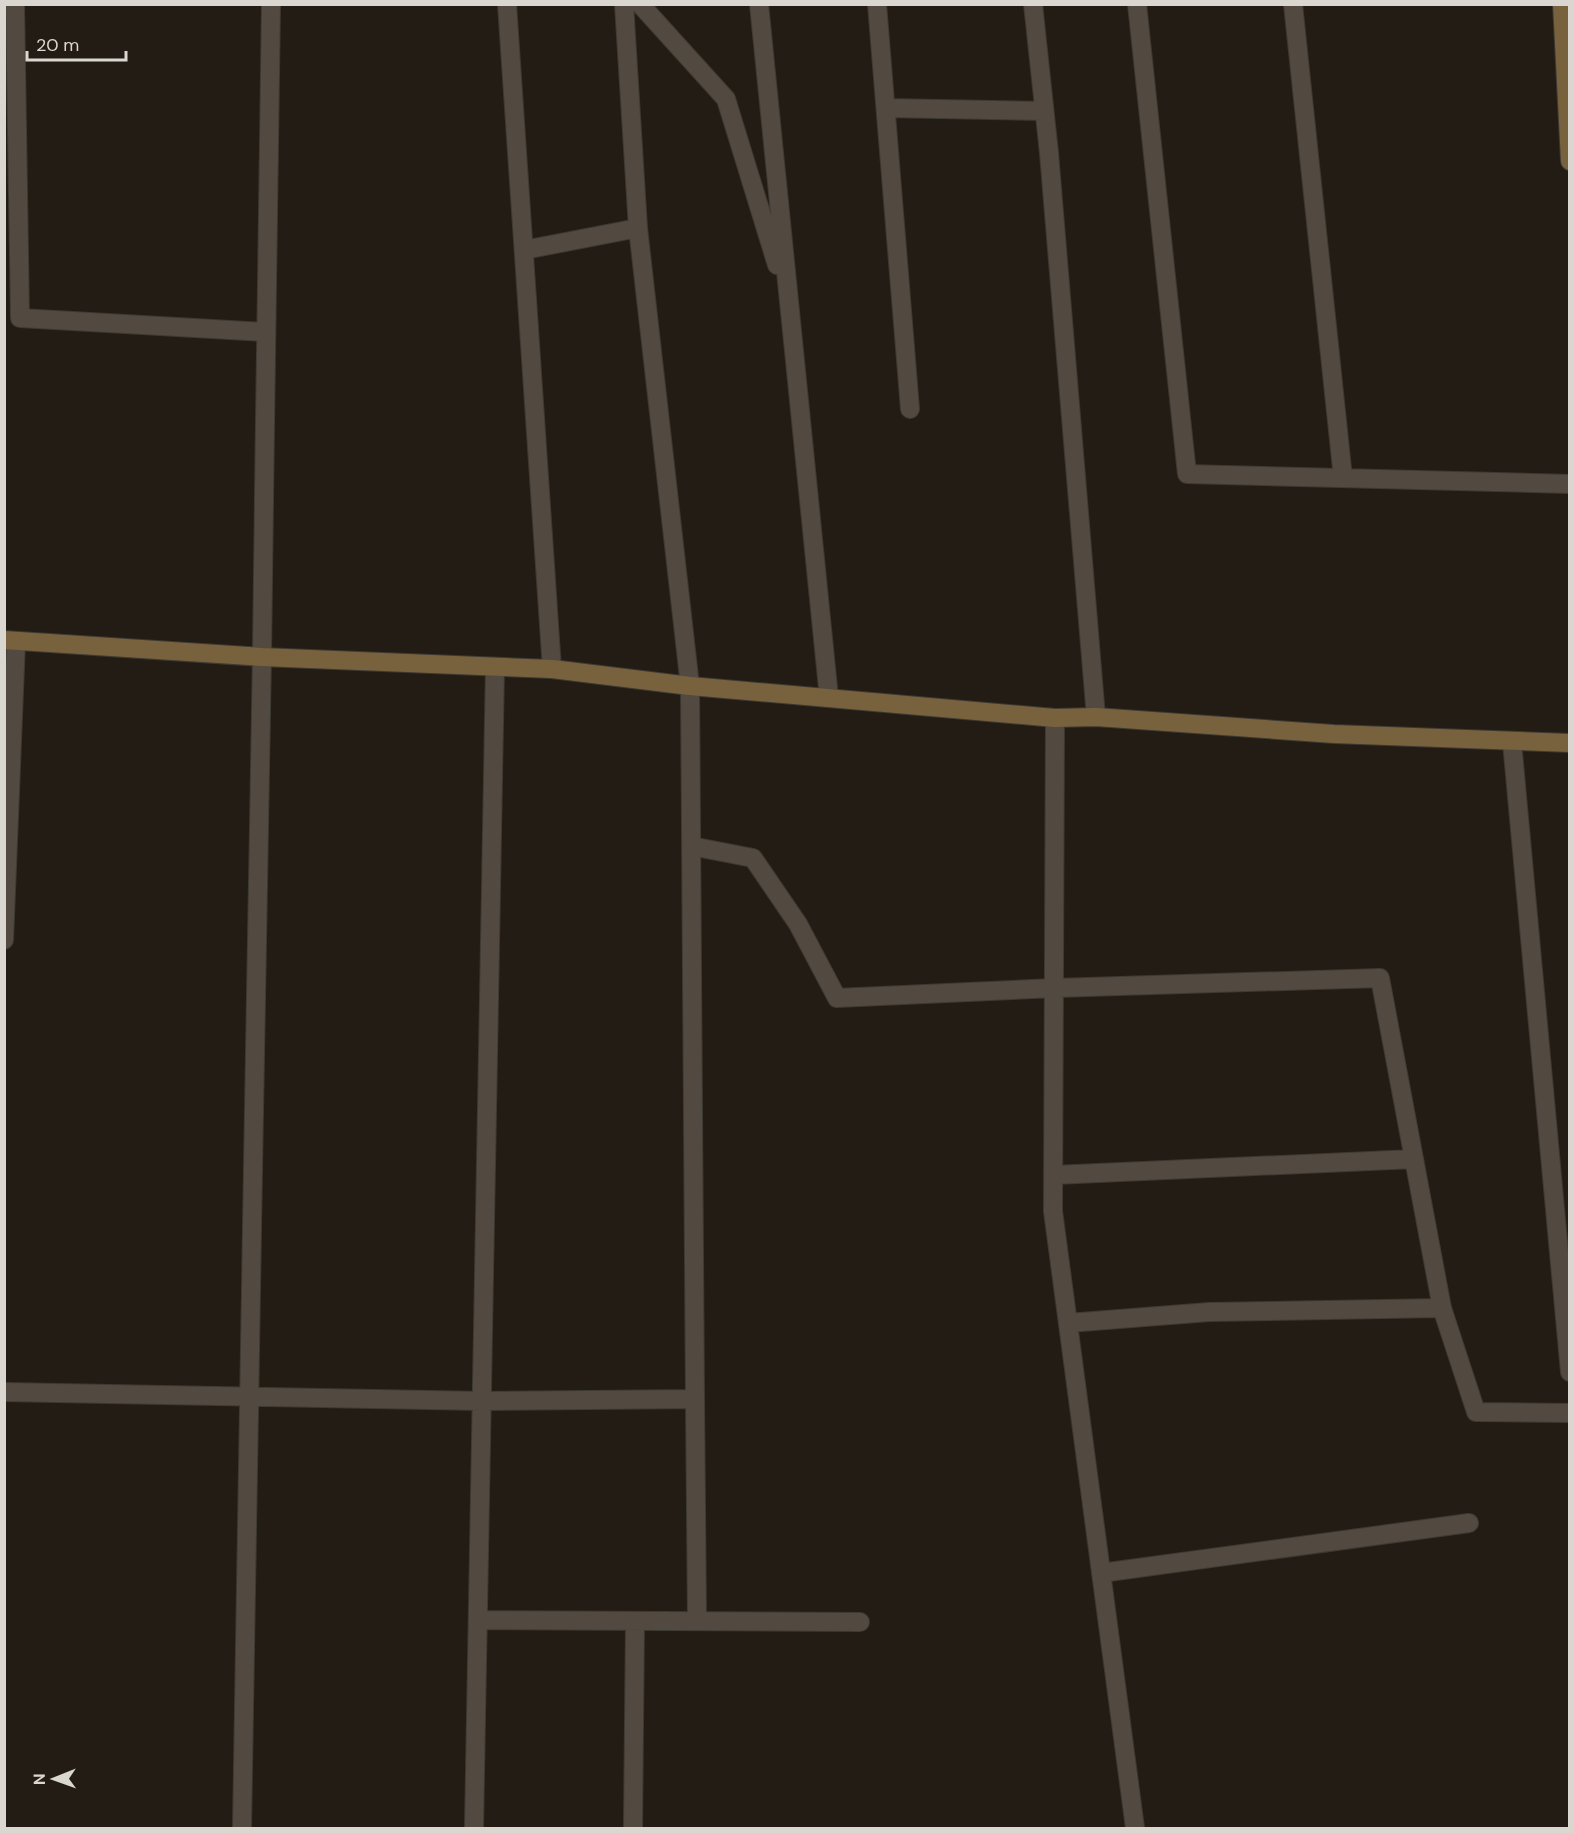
<svg xmlns="http://www.w3.org/2000/svg" width="1574" height="1833" viewBox="0 0 1574 1833" font-family="'DM Sans',sans-serif">
  <style>
    .lines { fill: none; stroke-linecap: round; stroke-linejoin: round }
    .street-casing { stroke: #3d3933; stroke-width: 20 }
    .secondary-casing { stroke: #3d3933; stroke-width: 20 }
    .street { stroke: #524a41; stroke-width: 18 }
    .secondary { stroke: #78623d; stroke-width: 18 }
  </style>
  <rect width="100%" height="100%" fill="#231c14"/>
  <g class="lines">
    <g class="street-casing">
      <path id="street" d="M15,4l5,314 245,14
        M507,4l45,665
        M640,4l86,95 51,166
        M759,4l70,694
        M877,4l33,405
        M1033,4l16,149 47,564
        M1137,4l50,470 383,10
        M1293,4l50,474
        M886,108l158,3
        M524,250l114,-22
        M1055,718l-2,493 82,617
        M1512,742l58,630
        M691,846l62,12 45,66 39,74 218,-10 325,-10 62,330 -233,4 -141,11
        M4,940l12,-299
        M1054,1175l360,-16
        M1442,1308l34,104 94,1
        M4,1392l478,9 213,-2 -5,-713 -52,-458 -14,-224
        M695,1399l2,222
        M1101,1573l368,-50
        M478,1620l382,2
        M242,1828c5,-391 14,-782 20,-1173 3,-217 5,-434 9,-651
        M474,1828l21,-1161
        M633,1828l2,-207"/>
    </g>
    <g class="secondary-casing">
      <path id="secondary" d="M1562,4l8,157
        M4,640l258,17 290,12 138,17 365,32 41,-1 238,17 236,9"/>
    </g>
    <use href="#street" class="street"/>
    <use href="#secondary" class="secondary"/>
  </g>
  <rect width="1574" height="1833" fill="none" stroke="#dad6d0" stroke-width="12"/>
  <g transform="translate(54 1779) rotate(269)" stroke="#231c14" stroke-width="4.5" paint-order="stroke">
  <path d="M0-4.5L10 22L0 15L-10 22Z" fill="#dad6d0"/>
  <text y="-9" font-size="16" font-weight="bold" text-anchor="middle" fill="#dad6d0">N</text>
  </g>
  <path d="M27 51v9h99v-9" fill="none" stroke="#dad6d0" stroke-width="3"/>
  <text x="36" y="51" font-size="18" fill="#dad6d0" stroke="#231c14" stroke-width="4.5" paint-order="stroke">20 m</text>
</svg>
